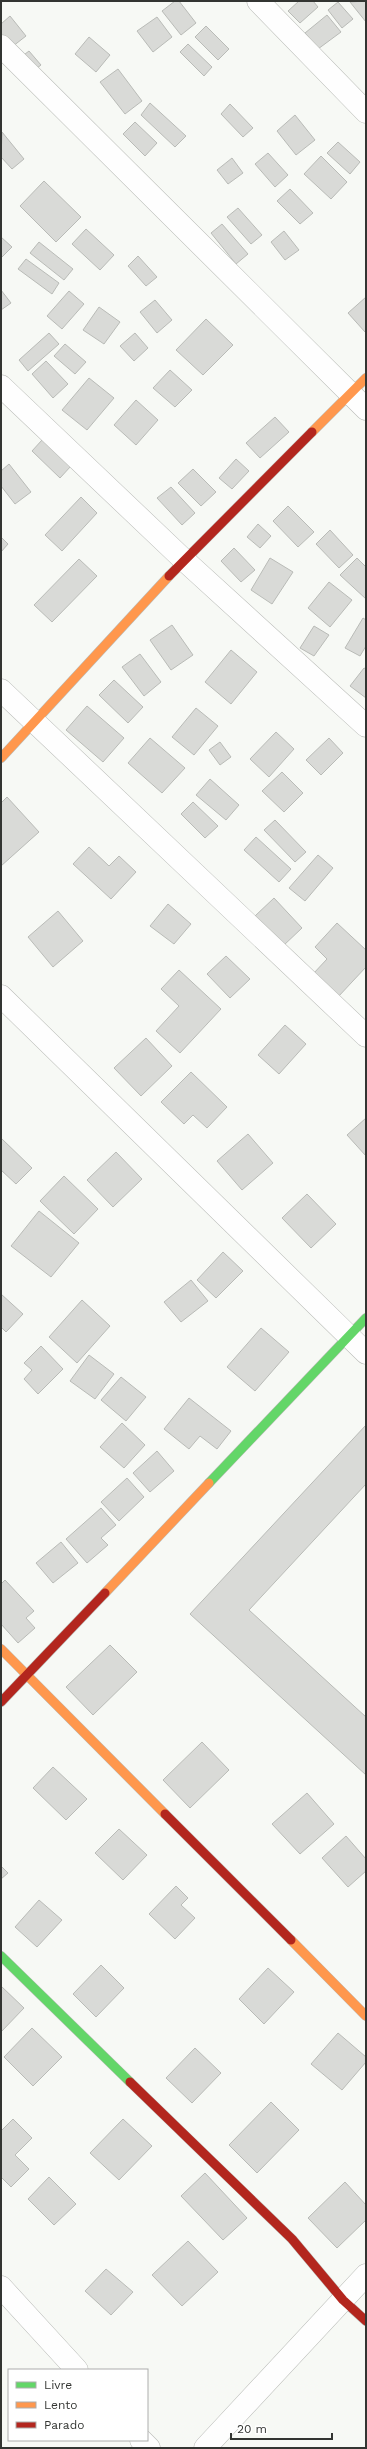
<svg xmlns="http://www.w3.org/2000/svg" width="367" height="2449" viewBox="0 0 367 2449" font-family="'Work Sans',sans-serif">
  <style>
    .building { fill: #d9dad7; stroke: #b9bbb7 }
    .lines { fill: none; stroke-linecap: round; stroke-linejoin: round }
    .street-casing { stroke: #b9bbb7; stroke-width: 23 }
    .fast-casing { stroke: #b9bbb7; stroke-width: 10 }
    .slow-casing { stroke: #b9bbb7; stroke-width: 10 }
    .jam-casing { stroke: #b9bbb7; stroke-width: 10 }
    .street { stroke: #fefefe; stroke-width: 22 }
    .fast { stroke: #63d668; stroke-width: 9 }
    .slow { stroke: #ff974d; stroke-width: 9 }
    .jam { stroke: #b3261e; stroke-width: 9 }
  </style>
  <rect width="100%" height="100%" fill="#f7f9f5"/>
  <path class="building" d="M175,1h4l17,22 -15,12 -19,-24z
    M299,1h14l5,6 -18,16 -12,-12z
    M366,1v21l-16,-20z
    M338,2l15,17 -11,9 -14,-18z
    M327,15l14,17 -23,17 -13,-16z
    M10,16l16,20 -18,14 -7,-9v-17z
    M157,17l15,20 -19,15 -16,-21z
    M206,26l23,23 -11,11 -23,-23z
    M89,37l21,18 -14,17 -21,-18z
    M188,44l24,23 -8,9 -24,-24z
    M29,51l12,14 -17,13 -12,-14z
    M118,69l24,32 -17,13 -25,-32z
    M150,103l36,33 -11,11 -34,-32z
    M230,104l23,24 -10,9 -22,-23z
    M295,115l20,25 -19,15 -19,-24z
    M135,122l22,21 -12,13 -22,-22z
    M2,132l22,27 -12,10 -11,-12z
    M338,142l22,20 -10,12 -23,-21z
    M268,153l20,22 -13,12 -20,-23z
    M321,156l26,26 -16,17 -27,-25z
    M232,158l11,15 -15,11 -11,-14z
    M44,181l37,36 -25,25 -36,-36z
    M290,189l23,24 -13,11 -23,-23z
    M238,208l24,27 -11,9 -24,-27z
    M222,224l26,30 -12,10 -25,-31z
    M86,229l28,26 -14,15 -28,-26z
    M284,231l15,19 -14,10 -14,-18z
    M1,237l11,10 -10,10 -1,-1z
    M39,242l34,27 -9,11 -34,-27z
    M138,256l19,21 -11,9 -18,-20z
    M26,259l33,24 -7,11 -34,-25z
    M1,290l10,13 -10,7z
    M69,291l15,13 -22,25 -15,-13z
    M366,297v34l-1,1 -17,-19z
    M155,300l17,20 -15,13 -17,-21z
    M99,307l21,15 -16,22 -21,-14z
    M206,319l27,26 -30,30 -27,-25z
    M49,333l10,11 -31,27 -9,-11z
    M135,333l13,15 -14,13 -14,-15z
    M65,344l21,18 -11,12 -21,-18z
    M46,361l22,23 -15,14 -21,-24z
    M170,370l22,20 -17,17 -22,-19z
    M89,378l25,20 -27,32 -25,-20z
    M136,400l22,20 -22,25 -22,-20z
    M275,417l14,15 -29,26 -14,-15z
    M42,440l29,26 -11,12 -28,-27z
    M236,459l13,12 -17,18 -13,-11z
    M9,464l22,28 -16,12 -14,-18v-15z
    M193,469l23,23 -15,14 -23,-23z
    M171,487l24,26 -13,12 -25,-27z
    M81,497l16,16 -35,38 -17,-16z
    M288,506l26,26 -16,15 -25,-26z
    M258,524l13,12 -11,12 -13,-11z
    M330,530l23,25 -14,13 -23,-24z
    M1,537l7,7 -7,8z
    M234,548l21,22 -14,12 -20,-21z
    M270,558l23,14 -21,32 -21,-14z
    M357,558l9,9v32l-26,-24z
    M79,559l18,17 -45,46 -18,-17z
    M329,582l23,18 -22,27 -22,-19z
    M363,618l3,2v26l-6,10 -15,-8z
    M172,625l21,30 -22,15 -21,-30z
    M314,626l15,9 -15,21 -14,-8z
    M231,650l26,22 -26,32 -26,-22z
    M140,654l21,28 -17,14 -22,-29z
    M364,668l2,1v29l-16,-12z
    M114,680l29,27 -15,16 -29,-28z
    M87,706l37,32 -21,24 -37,-32z
    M196,708l22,18 -24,29 -22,-18z
    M276,732l18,17 -25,28 -19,-18z
    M150,738l35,30 -23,25 -34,-30z
    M329,738l14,15 -22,22 -15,-15z
    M220,742l11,15 -11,8 -11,-15z
    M282,772l21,21 -19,19 -22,-21z
    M210,779l29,26 -13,15 -30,-25z
    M7,797l32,35 -38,34v-63z
    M193,802l25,24 -13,12 -24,-24z
    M275,820l31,32 -11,10 -31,-32z
    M256,837l35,32 -12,13 -35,-32z
    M89,847l20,19 10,-10 17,16 -25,27 -38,-35z
    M318,855l15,13 -28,33 -16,-13z
    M274,898l28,30 -19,18 -28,-30z
    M168,904l23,20 -17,20 -24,-18z
    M58,911l25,30 -30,26 -25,-30z
    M337,923l29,27v17l-28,30 -25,-23 14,-15 -12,-12z
    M226,956l24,23 -20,19 -23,-24z
    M179,970l42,39 -41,44 -24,-22 23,-25 -18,-17z
    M285,1025l21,19 -27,30 -21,-19z
    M146,1038l26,28 -31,30 -27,-28z
    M191,1072l36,35 -20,21 -14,-13 -9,9 -23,-22z
    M366,1118v38l-19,-21z
    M248,1134l25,29 -31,27 -25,-29z
    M1,1138l31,30 -16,16 -15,-14z
    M116,1152l26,27 -29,28 -26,-27z
    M64,1176l34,33 -24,25 -34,-33z
    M307,1194l29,30 -25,24 -29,-30z
    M39,1211l40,32 -28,34 -40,-31z
    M223,1252l20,19 -27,27 -19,-18z
    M191,1280l17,21 -27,21 -17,-20z
    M1,1294l22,20 -17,18 -5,-5z
    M82,1300l28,26 -33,37 -28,-26z
    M261,1328l28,24 -34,39 -28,-24z
    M41,1346l22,23 -25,25 -14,-15 8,-9 -8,-7z
    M89,1355l25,19 -19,25 -25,-18z
    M121,1377l25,20 -20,24 -25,-21z
    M189,1398l42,33 -14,18 -17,-13 -11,13 -25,-20z
    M122,1423l23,22 -21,23 -24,-21z
    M366,1425v59l-117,126 117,107v58l-176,-161z
    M157,1451l17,20 -24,21 -17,-19z
    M127,1478l17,19 -25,24 -18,-19z
    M101,1508l15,17 -15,13 7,7 -21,18 -21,-24z
    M61,1542l17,21 -25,20 -17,-20z
    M5,1580l29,31 -8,7 9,10 -17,15 -17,-19v-40z
    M110,1645l27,27 -44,43 -27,-28z
    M202,1742l27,28 -39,38 -27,-28z
    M53,1767l34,32 -21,21 -33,-32z
    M307,1793l27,31 -34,30 -28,-30z
    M119,1829l28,26 -24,25 -28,-27z
    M346,1836l20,23v12l-18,16 -26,-29z
    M1,1866l7,7 -7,6z
    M176,1886l12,12 -7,7 14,13 -20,21 -26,-25z
    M39,1900l23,20 -25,27 -22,-20z
    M101,1965l23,23 -28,29 -23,-23z
    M268,1968l26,24 -30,32 -25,-25z
    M1,1986l23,22 -23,24z
    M32,2028l30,29 -29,29 -29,-29z
    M338,2033l28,24v5l-24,28 -31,-26z
    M195,2048l26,25 -29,30 -26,-25z
    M271,2102l28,28 -42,43 -28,-28z
    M13,2119l19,19 -17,17 14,14 -18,18 -10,-10v-46z
    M123,2119l29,27 -33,34 -29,-27z
    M205,2173l42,45 -24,22 -42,-44z
    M49,2177l27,27 -22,21 -26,-26z
    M345,2182l21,23v15l-29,28 -29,-30z
    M188,2241l30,31 -36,34 -30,-31z
    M106,2269l27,23 -22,23 -26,-24z"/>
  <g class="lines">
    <g class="street-casing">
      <path id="street" d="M258,1l108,111
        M1,46l365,363
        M1,386l183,174 182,166
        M1,690l365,346
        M1,996l365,357
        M1,2287l76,83
        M141,2440l8,8
        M205,2448l161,-173"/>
    </g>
    <g class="fast-casing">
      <path id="fast" d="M209,1483l157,-165
        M1,1956l129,126"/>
    </g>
    <g class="slow-casing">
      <path id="slow" d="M312,432l54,-54
        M1,758l168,-182
        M105,1593l104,-110
        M1,1649l164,165
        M291,1940l75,76"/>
    </g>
    <g class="jam-casing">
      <path id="jam" d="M169,576l143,-144
        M1,1702l104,-109
        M165,1814l126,126
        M130,2082l162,157 51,61 23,21"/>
    </g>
    <use href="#street" class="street"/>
    <use href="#fast" class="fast"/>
    <use href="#slow" class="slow"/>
    <use href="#jam" class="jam"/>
  </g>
  <rect width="367" height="2449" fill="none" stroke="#333532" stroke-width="4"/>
  <rect x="8" y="2369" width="140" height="72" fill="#ffffff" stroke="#adaead"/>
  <rect x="16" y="2382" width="20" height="6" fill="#63d668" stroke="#adaead"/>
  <text x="44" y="2389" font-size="12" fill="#333532">Livre</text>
  <rect x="16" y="2402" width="20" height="6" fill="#ff974d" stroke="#adaead"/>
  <text x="44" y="2409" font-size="12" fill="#333532">Lento</text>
  <rect x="16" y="2422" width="20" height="6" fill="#b3261e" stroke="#adaead"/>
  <text x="44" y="2429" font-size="12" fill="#333532">Parado</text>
  <path d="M231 2433v6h101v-6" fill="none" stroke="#333532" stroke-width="2"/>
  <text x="237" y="2433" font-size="12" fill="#333532" stroke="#ffffff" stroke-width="3" paint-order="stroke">20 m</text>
</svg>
